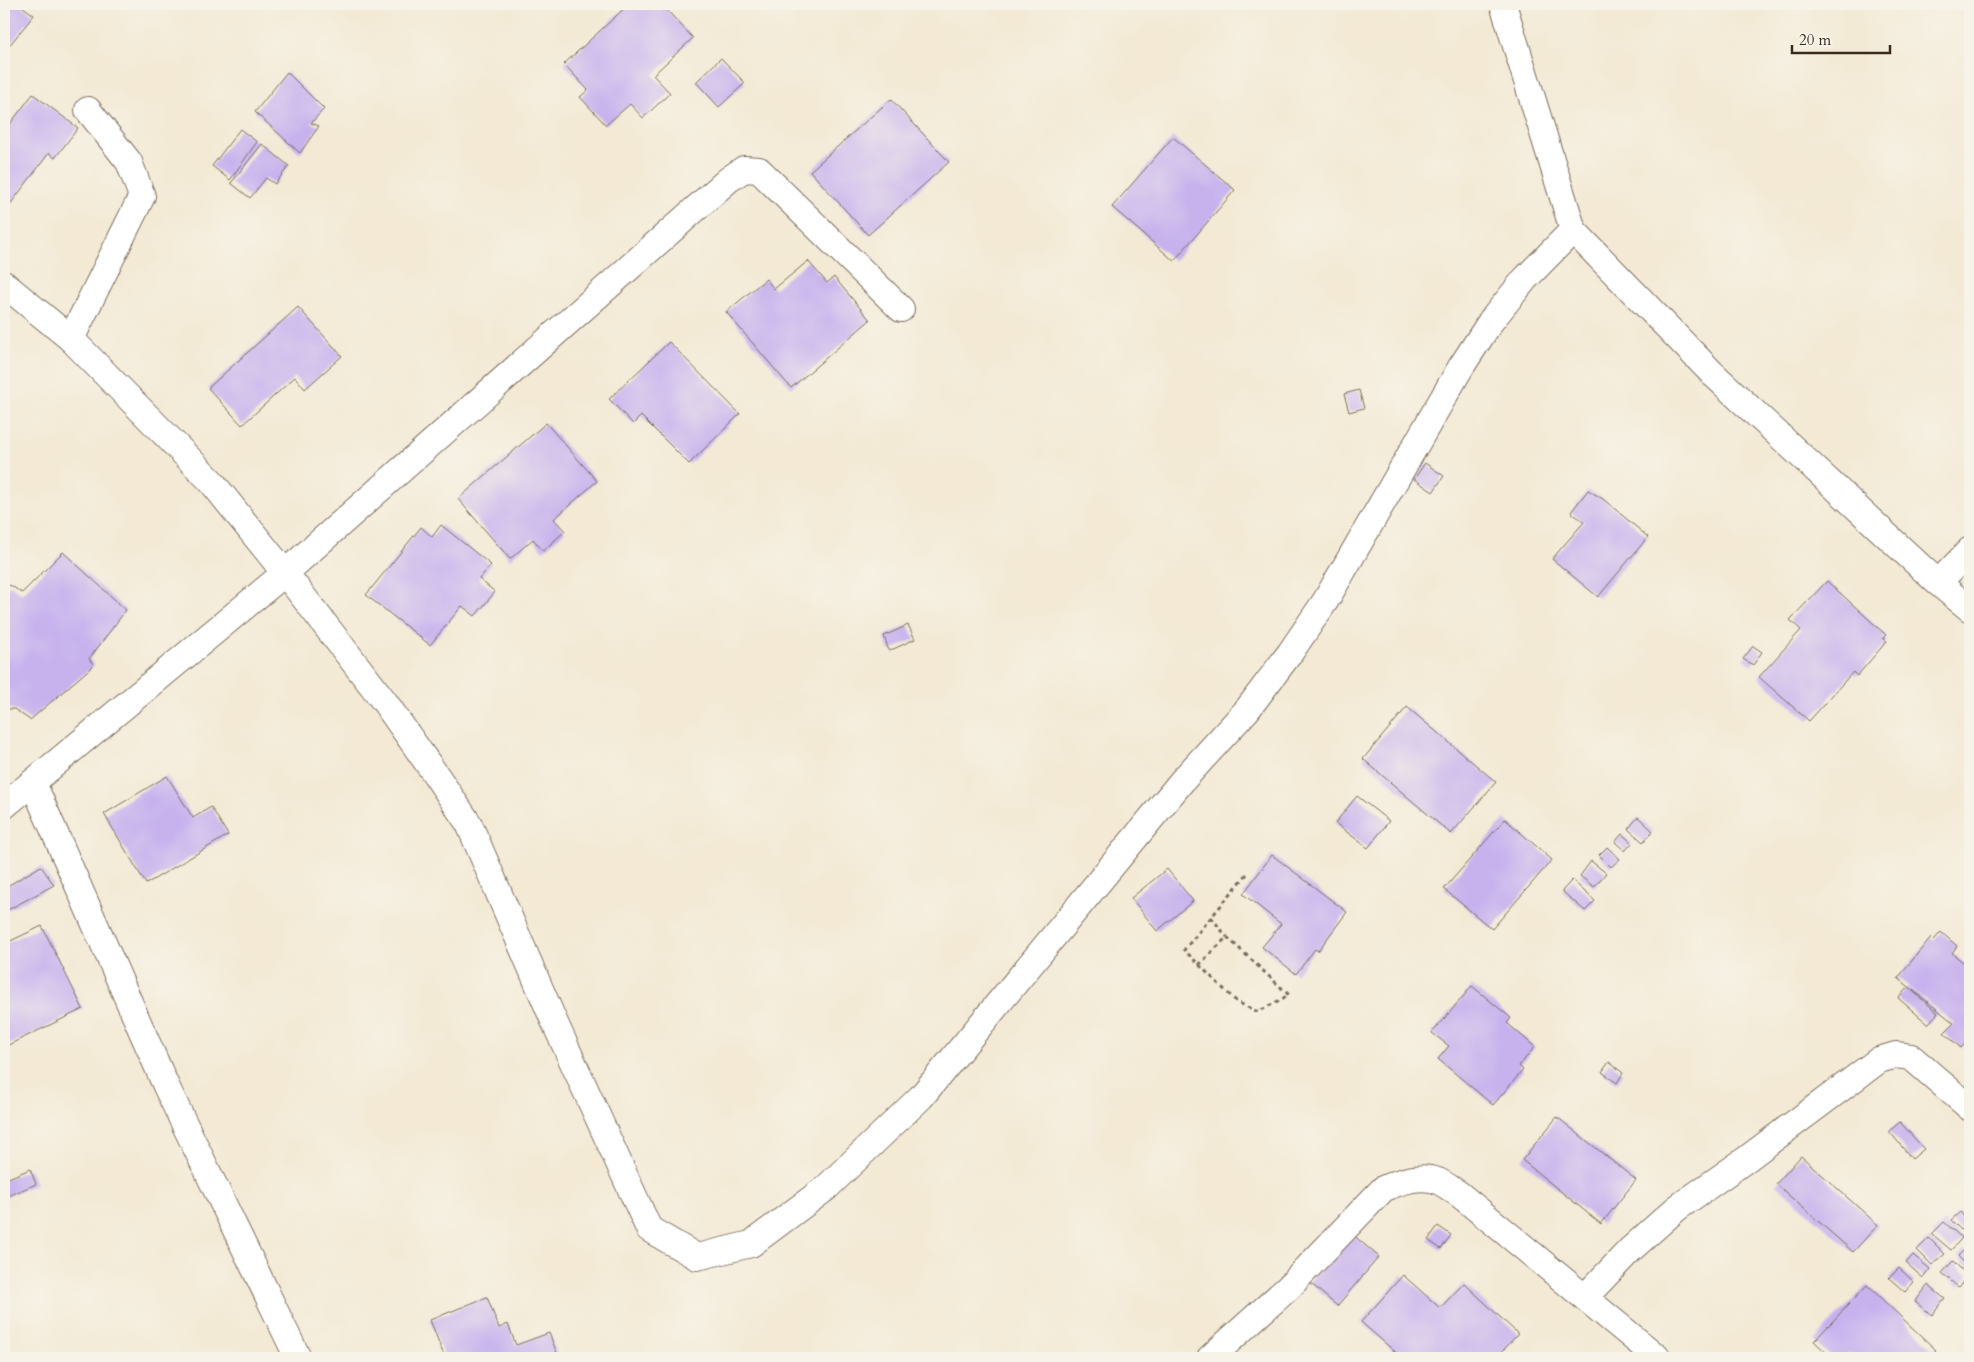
<svg xmlns="http://www.w3.org/2000/svg" width="1974" height="1362" viewBox="0 0 1974 1362" font-family="Cardo,serif">
  <style>
    .building { fill: #c7b2ee }
    .lines { fill: none; stroke-linecap: round; stroke-linejoin: round }
    .street-casing { stroke: #7b6d5e; stroke-width: 28 }
    .path { stroke: #7b6d5e; stroke-width: 3; stroke-dasharray: 4 4; stroke-linecap: butt }
    .street { stroke: #fff; stroke-width: 26 }
  </style>
  <rect width="100%" height="100%" fill="#f7f3e8"/>
  <filter id="ink" filterUnits="userSpaceOnUse"><feTurbulence type="fractalNoise" baseFrequency=".02" numOctaves="2"/><feDisplacementMap in="SourceGraphic" scale="10" xChannelSelector="R" yChannelSelector="G"/><feConvolveMatrix kernelMatrix="1 2 1 2 8 2 1 2 1" color-interpolation-filters="sRGB"/></filter>
  <filter id="wash" filterUnits="userSpaceOnUse"><feTurbulence type="fractalNoise" baseFrequency=".0096" numOctaves="4" result="noise"/><feDisplacementMap in="SourceGraphic" scale="20" xChannelSelector="R" yChannelSelector="G"/><feGaussianBlur stdDeviation="1.12" result="paint"/><feColorMatrix in="noise" values="0 0 0 0 0 0 0 0 0 0 0 0 0 0 0 0 0 1.4 0 .05"/><feComposite in="paint" operator="in"/></filter>
  <g filter="url(#wash)">
    <rect width="100%" height="100%" fill="#f3e9d4"/>
    <g id="blocks">
      <path class="building" d="M4,4h15l15,11 -30,37z
        M629,4h32l32,34 -40,37 17,18 -27,25 -13,-14 -24,21 -26,-28 8,-7 -24,-26z
        M721,58l24,25 -26,24 -23,-25z
        M287,72l37,37 -13,14 8,3 -19,27 -45,-41z
        M33,94l45,34 -23,30 -6,-5 -40,53 -5,-4v-64l5,-7 -3,-2z
        M891,99l58,63 -81,73 -58,-64z
        M240,129l17,13 -27,38 -18,-14z
        M1173,137l62,53 -61,71 -62,-54z
        M262,144l27,22 -14,18 -9,-6 -16,20 -19,-15z
        M808,261l19,22 7,-6 36,43 -79,68 -65,-76 40,-33 8,10z
        M298,307l44,49 -37,33 -10,-12 -53,48 -34,-37z
        M669,342l71,72 -51,50 -48,-48 -8,8 -24,-25z
        M1359,390l5,18 -15,4 -5,-18z
        M546,423l51,58 -43,38 11,12 -22,20 -10,-12 -23,20 -52,-60z
        M1425,463l19,13 -11,16 -19,-13z
        M1588,490l15,9 45,38 -50,60 -46,-38 32,-37 -13,-10z
        M441,525l50,40 -12,14 16,13 -20,24 -13,-10 -32,39 -64,-50 55,-68 11,10z
        M63,552l63,58 -37,49 5,6 -64,55 -16,-11h-10v-119l6,-5 12,8z
        M1827,581l59,54 -3,3 4,3 -30,35 -4,-4 -44,49 -50,-44 42,-47 -11,-10z
        M908,625l7,14 -26,12 -5,-15z
        M1753,646l9,6 -9,13 -10,-6z
        M1407,707l89,75 -45,52 -88,-75z
        M167,776l26,42 18,-11 17,28 -82,49 -42,-70z
        M1357,796l32,25 -21,27 -33,-25z
        M1638,817l15,14 -10,11 -15,-13z
        M1505,819l47,41 -60,69 -48,-40z
        M1622,834l10,9 -7,8 -10,-9z
        M1607,847l13,12 -9,8 -12,-12z
        M1272,855l75,57 -29,39 -3,-2 -19,25 -34,-27 19,-23 -38,-30z
        M1591,861l15,12 -12,14 -14,-11z
        M41,866l13,19 -50,27v-24z
        M1167,869l26,32 -36,30 -26,-33z
        M1572,880l23,21 -10,10 -23,-20z
        M42,926l41,83 -79,38v-103z
        M1941,932l16,14 -5,7 18,15v70l-9,10 -17,-15 10,-10 -56,-45 33,-41 3,3z
        M1472,986l39,32 -4,5 28,24 -16,19 4,4 -30,35 -55,-46 11,-13 -17,-13z
        M1908,987l30,26 -10,11 -30,-26z
        M1609,1062l14,11 -6,10 -15,-11z
        M1557,1117l79,63 -35,44 -79,-64z
        M1900,1122l24,27 -12,10 -23,-28z
        M1801,1156l77,69 -25,27 -77,-68z
        M30,1169l6,15 -30,13 -2,-17z
        M1960,1212l10,11 -7,9 -12,-12z
        M1944,1222l18,16 -11,12 -19,-16z
        M1438,1226l13,9 -10,14 -13,-9z
        M1351,1233l28,24 -42,49 -28,-24z
        M1929,1238l16,16 -13,11 -15,-15z
        M1964,1250l6,7 -1,11 -11,-12z
        M1913,1255l17,14 -7,9 -17,-15z
        M1953,1261l15,15 -10,11 -16,-14z
        M1899,1268l15,14 -9,10 -16,-14z
        M1403,1275l37,33 24,-25 54,51 -22,24h-8l-2,-2 -2,2h-82l-41,-36z
        M1867,1285l69,65 -9,8h-73l-6,-6 -6,6h-10l-18,-17z
        M1928,1285l17,14 -13,16 -17,-13z
        M487,1297l12,31 9,-4 8,21 33,-12 10,25h-114l-15,-38z"/>
    </g>
  </g>
  <g filter="url(#ink)">
    <use href="#blocks" fill-opacity="0" stroke="#7b6d5e" stroke-width="1"/>
    <g class="lines">
      <g class="street-casing">
        <path id="street" d="M1503,4l70,226 139,143 226,210 32,26
          M4,284l67,55 140,142 74,92 99,128 54,77 31,46 85,197 95,208 48,28 54,-13 75,-56 95,-91 261,-316 65,-71 43,-57 36,-53 135,-233 30,-46 34,-42 48,-49
          M71,339l71,-143 -13,-34 -41,-52
          M1938,583l32,-33
          M33,783l133,303 132,272
          M4,806l281,-233 443,-393 16,-11 15,1 142,139
          M1585,1297l45,-47 47,-42 67,-47 135,-101 17,-5 15,2 59,51
          M1210,1358l79,-71 94,-98c17,-8 37,-15 55,-8 7,3 14,9 21,13l199,164"/>
      </g>
      <path class="path" d="M1211,917l16,20
        M1199,965l28,-28 62,58 -31,17 -21,-10 -53,-52 63,-76"/>
      <use href="#street" class="street"/>
    </g>
  </g>
  <rect width="1974" height="1362" fill="none" stroke="#f7f3e8" stroke-width="20"/>
  <path d="M1792 45v8h98v-8" fill="none" stroke="#3b2a1e" stroke-width="2.5"/>
  <text x="1799" y="45" font-size="15" fill="#3b2a1e" stroke="#f7f3e8" stroke-width="4" paint-order="stroke">20 m</text>
</svg>
